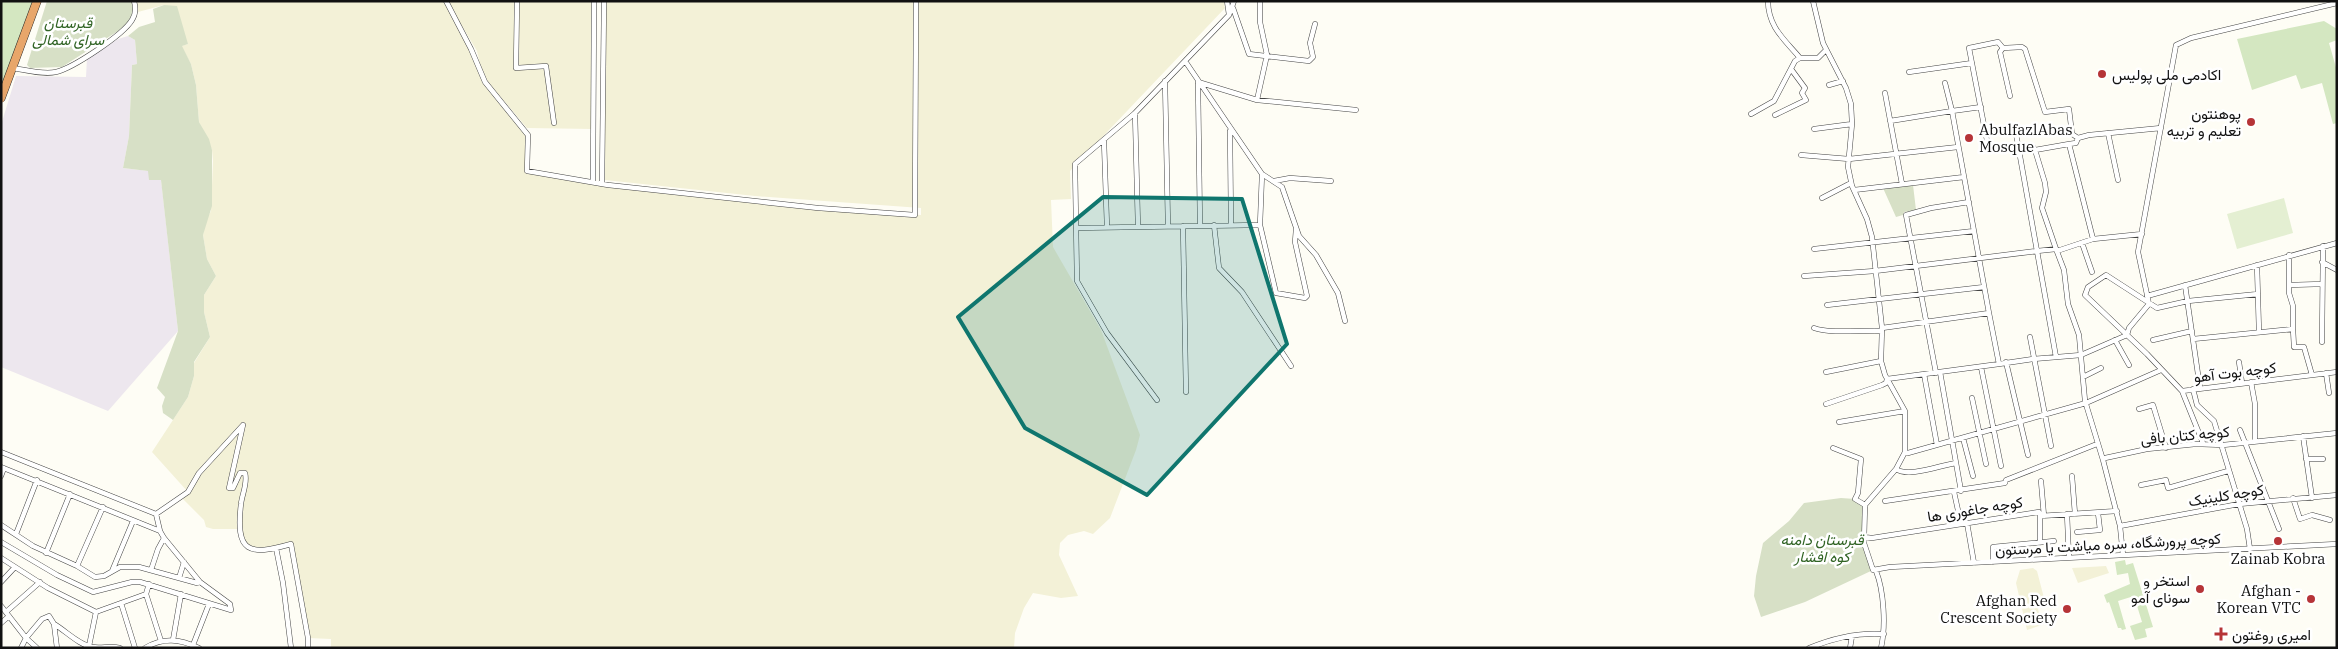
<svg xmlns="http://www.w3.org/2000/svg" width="2338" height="649" viewBox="0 0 2338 649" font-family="'IBM Plex Serif',Vazirmatn,serif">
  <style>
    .industrial { fill: #ede7ee }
    .farmland { fill: #f3f1d7 }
    .green { fill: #d4e7c1 }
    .cemetery { fill: #d7e0c6 }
    .pitch { fill: #e4efd2 }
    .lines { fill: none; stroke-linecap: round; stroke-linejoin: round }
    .street-casing { stroke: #444; stroke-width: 5.5 }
    .highway-casing { stroke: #222; stroke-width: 9 }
    .street { stroke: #fff; stroke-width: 4.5 }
    .highway { stroke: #e8a66a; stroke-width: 8 }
    .marked { fill: #0f766e; fill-opacity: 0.2; stroke: #0f766e; stroke-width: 4; stroke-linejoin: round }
    .poi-dot { fill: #b63437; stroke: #fff; stroke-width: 2 }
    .labels { text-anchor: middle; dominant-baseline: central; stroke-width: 5; stroke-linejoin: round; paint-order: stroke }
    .park-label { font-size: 15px; font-style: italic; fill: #316425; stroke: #fff }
    .poi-label { font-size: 15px; fill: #111; stroke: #fff; text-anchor: end }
    .street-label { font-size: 15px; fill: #111; stroke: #fff }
  </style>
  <rect width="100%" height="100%" fill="#fefdf5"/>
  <path class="industrial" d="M128,36l7,4 2,24 -5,1 -3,71 -6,32 26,3 12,8 17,152 -70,80 -107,-44v-242l15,-49 70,1 1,-19 31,-19z"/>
  <path class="farmland" d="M135,1h311l36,72 -5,-22 -30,-50h146l-1,128 -65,-1 -45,-53 46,60 -1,36 6,3 285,34 103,7v-7l-166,-12 -150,-16v-179h619l1,7 -155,163 1,28 -20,1 2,47 48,83 39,105 -4,15 -26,68 -17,16 -9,-3 -16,4 -8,8 -1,12 19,41 -17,2 -28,-5 -9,15 -9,25 -1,15h-683v-9l-23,-1 -17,-93 -25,6 -19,-4 -7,-18h-27l-7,-2 -2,-7 -22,-22 6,-6 -36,-40 36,-55 6,-21v-13l16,-26 -6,-25v-17l12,-19 -9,-17 -4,-24 2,-13 6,-11 2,-50 -1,-11 -13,-28 -3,-37 -5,-21 -10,-18 7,-2 -24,-39 -26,7z
    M2106,566l3,7 -31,10 -6,-15z
    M2033,568l4,3 7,27 -6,11 4,16 -15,5 -11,-47 4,-13z"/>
  <path class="green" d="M1,1h32l-32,87z
    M2324,21l13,8v11l-8,3 8,28v52l-4,1 -11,-41 -21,6 -5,-14 -44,15 -15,-51z
    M2125,560l1,5 7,-2 20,64 -8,2 2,8 -12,3 -5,-14 12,-4 -8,-26 -16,5 8,28 -4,1 -1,-2h-3l-9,-26 -2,1 -3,-8 26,-11 -2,-11 -11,2 -2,-13z"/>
  <path class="cemetery" d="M47,1h88l3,11 -6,10 -70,45 -32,1 -3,-3z
    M164,5l13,1 11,38 -6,2 9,18 5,21 3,37 10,17 3,11v56l-9,29 4,24 9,17 -12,19v17l6,25 -16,25v14l-6,21 -15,23 -10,-7 -1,-7 3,-9 -8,-9 21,-57 -17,-151h-12l-1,-9 -25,-3 6,-32 3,-71 5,-1 -2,-24 -7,-4 11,-9 16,-5 -2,-13z
    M1913,185l3,25 -12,2 -1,3 -7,2 -13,-29z
    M1841,498l14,1 10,6 -1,38 9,27 -68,32 -44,15 -7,-21 2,-20 7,-33 26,-22 15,-18z"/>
  <path class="pitch" d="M2284,198l9,35 -56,16 -10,-35z"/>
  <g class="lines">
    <g class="street-casing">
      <path id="street" d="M446,1l25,48 14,33 43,53 -1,36 81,14 210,23 97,7 1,-214
        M517,1l-1,67 30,-2 8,57
        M1227,1l2,14
        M1768,1c0,26 17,39 32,57
        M1813,1l10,42 23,45 5,16 1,20 -4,43 4,19 15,33 5,18 10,91 -1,33 4,14 20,36v41l-9,17 -31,36 -1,38 9,27 17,-3 447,-23
        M1233,8l16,46 60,7 4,-4 -3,-14 5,-19
        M2003,48l-5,-6 -29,6 20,103 29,-6 19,106 19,-2 8,21 4,34 11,31 6,66 18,59
        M2003,48l19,-1 3,2 20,63 24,-3 3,25 6,4
        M2003,48l-3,4 10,44
        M1185,61l77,113 20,13 17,49 17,19 22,38 7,28
        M13,68c13,2 30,7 43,4 17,-4 67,-37 76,-52 4,-6 4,-12 2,-19
        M1909,72l63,-9
        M1165,81l3,145
        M1198,82l59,18 99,10
        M1198,84l2,142
        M1829,85l14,-4
        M1885,93l17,91
        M1257,100l10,-45 -7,-33v-21
        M1981,107l-29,4 37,202
        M1135,113l3,114
        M1751,114l23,-13 21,-40 5,-3h18l8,-8
        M1775,115l31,-15 -4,-7 3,-5 -14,-19
        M1890,121l62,-10 -7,-28
        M2015,128l3,17 15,2 2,3 34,-6 24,95
        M1814,129l38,-5
        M1230,131l1,94
        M2108,133l10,47
        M1104,141l3,86
        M2069,144l7,-1 2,-5 11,-3 72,-7
        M2035,150l10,33 1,9 -4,16 14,41
        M1801,155l48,4 109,-12
        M1262,174l-2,51 16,68 29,5 2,-2 -12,-54 1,-13
        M1274,181l16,-3 41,3
        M593,182l1,-181
        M602,184l2,-183
        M1854,190l110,-13
        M1822,198l29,-15
        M1214,225l5,43 23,24 49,74
        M1183,226l3,166
        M1076,228l184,-3
        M2082,243l10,29
        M1814,249l160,-18
        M2057,251l36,-12 49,-5
        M2322,262l15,8
        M2257,265l2,67
        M1804,276l71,-5 162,-20 19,106
        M2185,285l15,103
        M2290,285l32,-1
        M2258,294l-70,7 -31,7 -51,-33 -18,12 -3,8 62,59 35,37 155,-19
        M2147,296l190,-53
        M1827,305l157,-18
        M1814,328c17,6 48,2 68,3
        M2293,329l1,18h10l8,28
        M2030,337l21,109
        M2193,339l100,-10v-23l-4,-13v-38
        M2115,340l14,25
        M2153,340l39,-9
        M2322,342l1,-96
        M2006,362l22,93
        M2239,362l3,21
        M1999,364l34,-5 48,-4 46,-20 2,-7 20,-24 -11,-52 38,-207 15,-7 146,-35
        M1981,367l20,99
        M1826,372l55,-11
        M1940,372l21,119
        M1936,373l-30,-158 25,-7 38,-6
        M2326,373l3,20
        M1924,374l13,71
        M2083,377l18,-9
        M2251,382l4,22v37
        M2193,389l4,16 17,16 33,108 3,20
        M2182,391l21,52
        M1972,398l14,66
        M1157,400l-50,-67 -30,-52 -2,-117 60,-51 94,-98 5,-14
        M1826,404l56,-19 4,-2 1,-4 112,-15 -10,-51 -107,15
        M2139,409l14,-4 13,43
        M1839,422l66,-11
        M243,425l-14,63h4l7,-15h5c3,10 -3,21 -4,31 -6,49 8,52 50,40l17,94v10
        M2240,430l39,99
        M2303,436l9,62
        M1963,438l10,38
        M1833,448l28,11 -3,34 -3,6 10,6
        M1,452l155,62 32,-22 11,-19 44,-48
        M1905,452l3,1 178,-50 75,-33
        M2306,459h17
        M1,467l159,64 4,7 36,44 30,22 1,6
        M1896,469c12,9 45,-4 60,-6
        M1,476l3,-8
        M2072,476l3,38
        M2041,481l3,35
        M2141,485l25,-5 2,8 60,-17
        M1954,492l7,32
        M2293,498l7,21 12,-4 18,5
        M1885,501l120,-18 1,-3 91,-36
        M156,514l4,17
        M2067,514l2,44
        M1967,523l7,40
        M1,525l32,21 44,20 18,11 9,-1 16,-9h19l58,16 3,-1
        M2120,526l119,-22 98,-9
        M2077,532l23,-2 -2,-17
        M16,534l21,-54
        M1864,537l8,1 167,-26 1,4 77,-5
        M1,542l56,33 36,17 39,-10h8l91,28
        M2040,542v-26
        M276,548l7,35 8,65
        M46,553l24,-59
        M2123,555l-3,-29 -17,-66 2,-2 42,-9 49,-5 27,1 114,-12
        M1,558l47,30 48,24 50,-18
        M1993,562v-15l61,-6
        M77,566l26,-59
        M151,570l7,-21 6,-11
        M112,571l21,-50
        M1876,571c8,20 10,55 5,77
        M179,578l5,-16
        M1,582l14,-15
        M149,584l-3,10 15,47
        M121,603l14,45
        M1,606l25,32 16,-19 7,-3 5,8 3,24
        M6,612l34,-30
        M1,623l8,-7
        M54,624c12,7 25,21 38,23 10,2 18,-2 28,1
        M173,640l8,-46
        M193,645l16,-41
        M89,646l7,-34
        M21,648l5,-10 11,10
        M145,648c18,-11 35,-9 54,0
        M1809,648c24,-10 49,-16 75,-14
        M1850,648l2,-12"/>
    </g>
    <g class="highway-casing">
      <path id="highway" d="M1,98l36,-97"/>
    </g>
    <use href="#street" class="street"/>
    <use href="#highway" class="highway"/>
  </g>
  <path class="marked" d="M1103,197l139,2 45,145 -140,151 -122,-67 -67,-111z"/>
  <g class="poi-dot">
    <circle cx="2102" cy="74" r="5"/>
    <circle cx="2251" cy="122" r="5"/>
    <circle cx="1969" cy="138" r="5"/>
    <circle cx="2278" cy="541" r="5"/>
    <circle cx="2200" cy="589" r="5"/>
    <circle cx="2311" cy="599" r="5"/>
    <circle cx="2067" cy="609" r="5"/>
    <path d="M2218.5 626.5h5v5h5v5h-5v5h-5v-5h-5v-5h5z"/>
  </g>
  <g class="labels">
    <g class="park-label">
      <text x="68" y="22">قبرستان<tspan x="68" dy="17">سرای شمالی</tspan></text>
      <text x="1822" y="539">قبرستان دامنه<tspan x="1822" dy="17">کوه افشار</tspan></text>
    </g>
    <g class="poi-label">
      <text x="2112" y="74" text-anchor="start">اکادمی ملی پولیس</text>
      <text x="2241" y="113">پوهنتون<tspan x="2241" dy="17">تعلیم و تربیه</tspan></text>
      <text x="1979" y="129" text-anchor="start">AbulfazlAbas<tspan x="1979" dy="17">Mosque</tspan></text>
      <text x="2278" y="558" text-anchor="middle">Zainab Kobra</text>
      <text x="2190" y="580">استخر و<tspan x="2190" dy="17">سونای آمو</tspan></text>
      <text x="2301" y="590">Afghan -<tspan x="2301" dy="17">Korean VTC</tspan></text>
      <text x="2057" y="600">Afghan Red<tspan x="2057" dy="17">Crescent Society</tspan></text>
      <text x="2232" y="634" text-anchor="start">امیری روغتون</text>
    </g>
    <g class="street-label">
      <text transform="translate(2235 372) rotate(-7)">کوچه بوت آهو</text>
      <text transform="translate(2185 435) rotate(-5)">کوچه کتان بافی</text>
      <text transform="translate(2226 495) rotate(-9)">کوچه کلینیک</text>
      <text transform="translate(1975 509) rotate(-9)">کوچه جاغوری ها</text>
      <text transform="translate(2108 544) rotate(-3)">کوچه پرورشگاه، سره میاشت یا مرستون</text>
    </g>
  </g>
  <rect width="2338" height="649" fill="none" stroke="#111111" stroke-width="5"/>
</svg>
